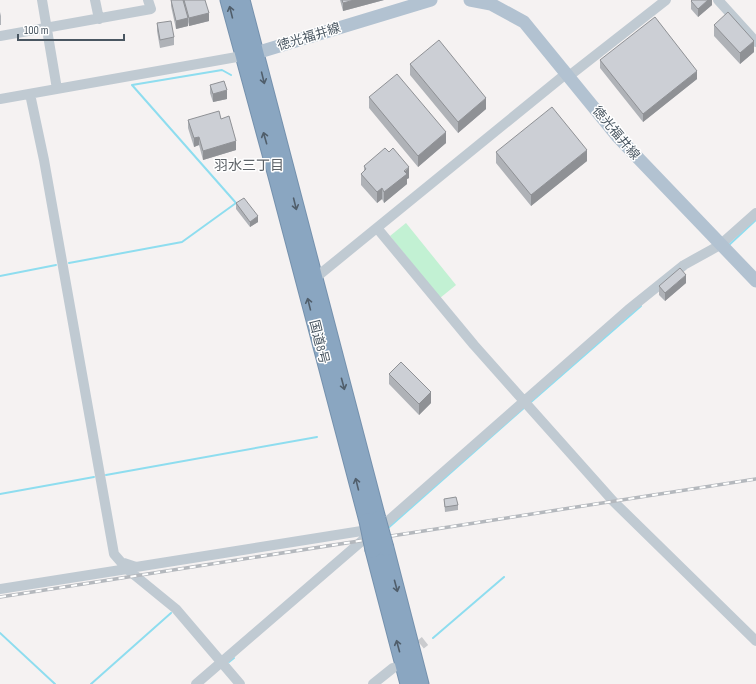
<svg xmlns="http://www.w3.org/2000/svg" width="756" height="684" viewBox="0 0 756 684" font-family="'Sofia Sans Condensed','Noto Sans JP',sans-serif">
  <style>
    .green { fill: #c2f1d3 }
    .lines { fill: none; stroke-linecap: round; stroke-linejoin: round }
    .stream { stroke: #8eddef; stroke-width: 2 }
    .minor-tunnel { stroke: #cacbce; stroke-width: 10; stroke-dasharray: 10 5; stroke-linecap: butt }
    .highway-casing { stroke: #7591ad; stroke-width: 17 }
    .minor { stroke: #c0cad2; stroke-width: 10 }
    .major { stroke: #b2c2d1; stroke-width: 13 }
    .highway { stroke: #8aa6c1; stroke-width: 15 }
    .rail-casing { stroke: #b4b8bd; stroke-width: 3.5 }
    .rail { stroke: #fff; stroke-width: 2; stroke-dasharray: 6; stroke-linecap: butt }
    .highway-bridge-casing { stroke: #7591ad; stroke-width: 17; stroke-linecap: butt }
    .highway-bridge { stroke: #8aa6c1; stroke-width: 15 }
    .wall { fill: #afb2b7 }
    .shaded-wall { fill: #8f9195 }
    .building { fill: #cccfd5; stroke: #8f9195 }
    .oneway { stroke: #505e6b }
    .labels { text-anchor: middle; dominant-baseline: central; stroke-width: 3; stroke-linejoin: round; paint-order: stroke }
    .street-label { font-size: 13px; fill: #495661; stroke: #fff }
    .neighbourhood-label { font-size: 14px; fill: #5e6368; stroke: #fff }
  </style>
  <rect width="100%" height="100%" fill="#f5f2f2"/>
  <path class="green" d="M406,223l50,62 -16,13 -50,-62z"/>
  <g class="lines">
    <path class="stream" d="M729,245l27,-25
      M69,263l113,-21 54,-39 -104,-118 90,-15 9,5
      M0,276l56,-11
      M531,402l110,-96
      M106,475l211,-38
      M0,494l94,-17
      M387,529l138,-122
      M0,633l55,51
      M433,638l71,-61
      M229,662l5,-4
      M91,684l80,-71"/>
    <path class="minor-tunnel" d="M409,654l16,-13"/>
    <g class="highway-casing">
      <path id="highway" d="M228,0l48,176 91,345
        M242,0l136,519
        M386,548l35,136
        M373,550l35,134"/>
    </g>
    <path class="minor" d="M42,0l15,89
      M95,0l4,19
      M718,0l38,42
      M0,36l151,-27 -3,-9
      M569,76l97,-76
      M30,94l14,66 70,394 13,15 49,40 64,75
      M0,99l248,-44
      M377,228l97,117 139,156 143,140
      M314,279l253,-206
      M124,563l12,4 238,-38
      M0,589l127,-20
      M196,684l167,-144 17,-12 248,-218 56,-45 36,-20 36,-32
      M373,684l20,-16"/>
    <path class="major" d="M470,0l21,4 33,18 93,114 139,145
      M256,53l175,-53"/>
    <use href="#highway" class="highway"/>
    <g class="rail-casing">
      <path id="rail" d="M0,597l756,-118"/>
    </g>
    <use href="#rail" class="rail"/>
    <g class="highway-bridge-casing">
      <path id="highway-bridge" d="M378,519l8,29
        M367,521l6,29"/>
    </g>
    <use href="#highway-bridge" class="highway-bridge"/>
  </g>
  <path class="wall" d="M171,0h34l4,21 -20,5 -1,-4v4l-12,3 -5,-23z
    M340,0h44l-41,11z
    M712,0v5l-14,12 -7,-8v-8z
    M0,12l1,4v9h-1z
    M157,23l17,14v8l-14,3 -3,-17z
    M714,25l40,27 -14,12 -26,-28z
    M600,60l97,19 -54,43 -43,-54z
    M410,64l76,45 -28,24 -48,-58z
    M210,85l17,14 -14,3 -3,-9z
    M369,97l77,46 -28,24 -49,-59z
    M221,119l15,31 -33,10 -4,-15 -5,2 -6,-19v-8z
    M496,152l91,9 -56,45 -35,-43z
    M364,166l45,12 -2,1v5l-23,19 -2,-4 -5,4 -16,-18v-11l3,-3z
    M236,203l22,19 -8,5 -14,-18z
    M686,283l-21,18 -6,-6v-9z
    M389,374l42,29 -12,12 -30,-31z
    M444,499l14,6v5l-13,2z"/>
  <path class="shaded-wall" d="M354,0h30l-41,11v-8z
    M708,0h4v5l-14,12v-8z
    M209,13v8l-20,5v-8z
    M188,18v8l-12,3v-8z
    M754,41v11l-14,12v-11z
    M697,71v8l-54,43v-8z
    M227,90v9l-14,3v-8z
    M486,98v11l-28,24v-11z
    M446,132v11l-28,24v-11z
    M199,137v8l-5,2v-9z
    M236,141v9l-33,10v-9z
    M587,150v11l-56,45v-11z
    M409,167v11l-2,1v5l-23,19v-11z
    M382,188v11l-5,4v-11z
    M258,216v6l-8,5v-5z
    M686,275v8l-21,18v-8z
    M431,392v11l-12,12v-11z"/>
  <path class="building" d="M171,0h12l5,18 -12,3z
    M184,0h21l4,13 -20,5z
    M342,0h12l-11,3z
    M692,0h16l-10,9 -7,-8z
    M728,12l26,29 -14,12 -26,-28z
    M655,17l42,54 -54,43 -43,-54z
    M171,21l3,16 -14,3 -3,-17z
    M439,40l47,58 -28,24 -48,-58z
    M397,74l49,58 -28,24 -49,-59z
    M224,81l3,9 -14,4 -3,-9z
    M552,107l35,43 -56,45 -35,-43z
    M219,111l2,8 8,-3 7,25 -33,10 -4,-14 -5,1 -6,-18z
    M385,148l4,4 4,-4 16,19 -5,4 3,3 -23,18 -2,-4 -5,4 -16,-18 5,-5 -2,-3z
    M244,198l14,18 -8,6 -14,-19z
    M680,268l6,7 -21,18 -6,-7z
    M401,362l30,30 -12,12 -30,-30z
    M456,497l2,8 -13,2 -1,-8z"/>
  <defs><path id="oneway-shaft" d="M-6 0H5M1.5-3L5.5 0L1.5 3" fill="none" stroke-width="1.6" stroke-linecap="round" stroke-linejoin="round"/></defs>
  <g class="oneway">
    <use href="#oneway-shaft" transform="translate(231 12) rotate(-104)"/>
    <use href="#oneway-shaft" transform="translate(263 78) rotate(76)"/>
    <use href="#oneway-shaft" transform="translate(265 138) rotate(-106)"/>
    <use href="#oneway-shaft" transform="translate(295 204) rotate(76)"/>
    <use href="#oneway-shaft" transform="translate(309 304) rotate(-104)"/>
    <use href="#oneway-shaft" transform="translate(343 384) rotate(75)"/>
    <use href="#oneway-shaft" transform="translate(357 484) rotate(-104)"/>
    <use href="#oneway-shaft" transform="translate(396 586) rotate(75)"/>
    <use href="#oneway-shaft" transform="translate(398 646) rotate(-105)"/>
  </g>
  <g class="labels">
    <g class="street-label">
      <text transform="translate(309 37) rotate(-17)">徳光福井線</text>
      <text transform="translate(616 133) rotate(50)">徳光福井線</text>
      <text transform="translate(319 342) rotate(76)">国道8号</text>
    </g>
    <g class="neighbourhood-label">
      <text x="249" y="165">羽水三丁目</text>
    </g>
  </g>
  <path d="M18 34v6h106v-6" fill="none" stroke="#495661" stroke-width="2"/>
  <text x="24" y="34" font-size="12" fill="#495661" stroke="#ffffff" stroke-width="3" paint-order="stroke">100 m</text>
</svg>
